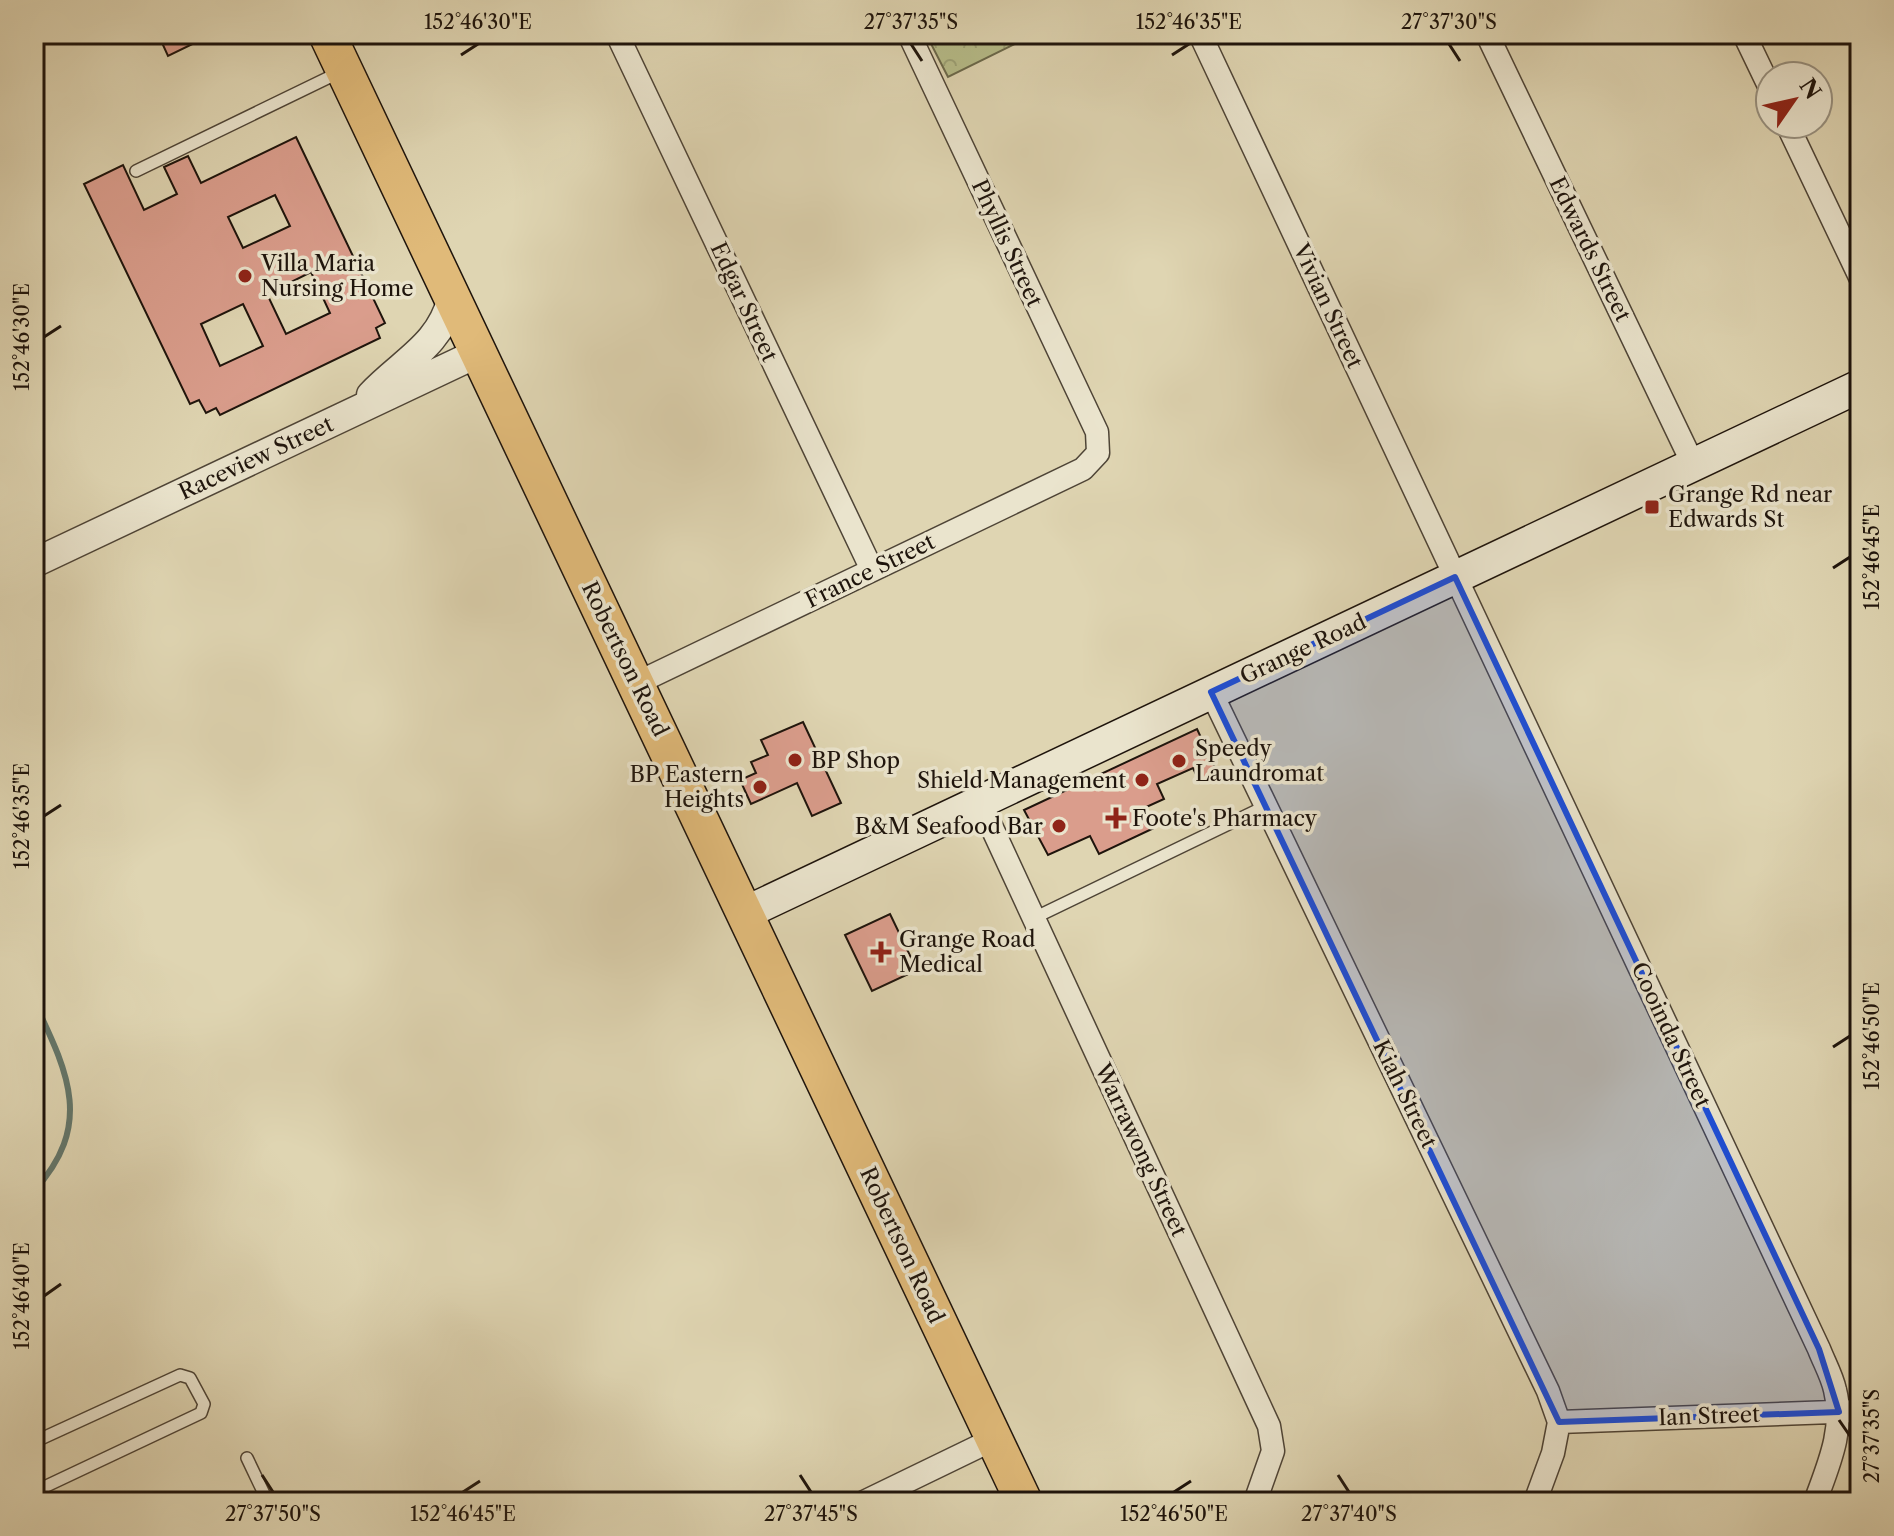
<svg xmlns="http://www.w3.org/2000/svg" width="1894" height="1536" viewBox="0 0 1894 1536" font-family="'Libre Caslon Text',serif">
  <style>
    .park { fill: url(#park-crowns); stroke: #6a684a; stroke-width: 2 }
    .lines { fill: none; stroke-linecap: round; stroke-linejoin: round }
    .stream { stroke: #64776b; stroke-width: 6 }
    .building { fill: #da9d8c; stroke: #1e140c; stroke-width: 2; fill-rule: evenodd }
    .service-casing { stroke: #4e4436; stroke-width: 14 }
    .minor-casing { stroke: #4e4436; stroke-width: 25 }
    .tertiary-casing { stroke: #4e4436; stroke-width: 31 }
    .secondary-casing { stroke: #1e140c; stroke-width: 35 }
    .primary-casing { stroke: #1e140c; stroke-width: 39 }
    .service { stroke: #eae4cd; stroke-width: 11 }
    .minor { stroke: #eae4cd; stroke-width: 22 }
    .tertiary { stroke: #eae4cd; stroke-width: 28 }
    .secondary { stroke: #eae4cd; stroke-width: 32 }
    .primary { stroke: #e0ba79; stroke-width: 36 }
    .marked { fill: #1d4ed8; fill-opacity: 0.2; stroke: #1d4ed8; stroke-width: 6; stroke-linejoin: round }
    .ticks { fill: none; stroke: #1e140c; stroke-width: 3 }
    .poi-dot { fill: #8f2418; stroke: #eae4cd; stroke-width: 3 }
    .labels { text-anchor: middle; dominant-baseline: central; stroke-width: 7; stroke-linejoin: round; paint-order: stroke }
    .street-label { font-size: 22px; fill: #1e140c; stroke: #eae4cd }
    .poi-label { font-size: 22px; fill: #1e140c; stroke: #eae4cd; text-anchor: start }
    .neatline { fill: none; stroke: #1e140c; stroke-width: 3 }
    .ticks-label { font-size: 20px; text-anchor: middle; fill: #1e140c }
  </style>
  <defs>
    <pattern id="park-crowns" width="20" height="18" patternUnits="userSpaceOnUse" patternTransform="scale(2)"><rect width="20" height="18" fill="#b6bc89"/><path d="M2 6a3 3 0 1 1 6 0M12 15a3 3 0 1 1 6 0" fill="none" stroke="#9ca175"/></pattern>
  </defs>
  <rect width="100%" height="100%" fill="#dfd5b2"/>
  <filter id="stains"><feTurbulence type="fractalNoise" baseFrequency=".0025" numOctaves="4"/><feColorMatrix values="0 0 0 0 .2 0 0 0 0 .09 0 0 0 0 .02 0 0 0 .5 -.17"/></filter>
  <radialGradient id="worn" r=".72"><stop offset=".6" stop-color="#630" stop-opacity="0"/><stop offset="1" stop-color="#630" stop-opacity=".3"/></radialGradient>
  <path class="park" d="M926,34h109l-87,43z"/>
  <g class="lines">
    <path class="stream" d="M34,1001c33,70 61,123 0,190"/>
  </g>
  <path class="building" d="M158,34h55l-45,22z
    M296,137l89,186 -9,5 4,10 -160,77 -4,-7 -10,5 -7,-13 -9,4 -106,-220 39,-19 21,45 33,-16 -13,-27 24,-11 13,27zM275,195l15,31 -47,22 -15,-31zM311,272l19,41 -44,21 -19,-40zM243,304l20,42 -43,20 -19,-42z
    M803,722l38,81 -29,13 -15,-33 -46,21 -11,-24 16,-7 -5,-11 17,-7 -7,-15z
    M1197,729l21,45 -18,9 -7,-15 -36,16 7,15 -20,9 10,20 -55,26 -9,-18 -42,19 -24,-45z
    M890,914l27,56 -45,21 -27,-56z"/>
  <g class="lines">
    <g class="service-casing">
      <path id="service" d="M136,171l204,-99
        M1034,918l232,-112
        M34,1442l146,-67 10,3 14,26 -3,9 -161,76
        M247,1458l21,44
        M34,1475l11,27"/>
    </g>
    <g class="minor-casing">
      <path id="minor" d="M617,34l255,536
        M1200,34l619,1315c5,13 13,27 16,41 10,39 -7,76 -20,112
        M1487,34l206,430
        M1744,34l26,54
        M1787,124l73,153
        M637,683l446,-214 15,-16 -1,-21 -188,-398
        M1211,692l337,699 11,31 -6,31 -18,49
        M980,802l289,624 4,25 -18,51
        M1559,1422l301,-11
        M864,1502l130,-63"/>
    </g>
    <g class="tertiary-casing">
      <path id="tertiary" d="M371,395c32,-34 69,-49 81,-97
        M34,563l444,-210"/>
    </g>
    <g class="secondary-casing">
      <path id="secondary" d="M745,913l1115,-527"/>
    </g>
    <g class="primary-casing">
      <path id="primary" d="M327,34l697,1468"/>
    </g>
    <use href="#service" class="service"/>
    <use href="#minor" class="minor"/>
    <use href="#tertiary" class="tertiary"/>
    <use href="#secondary" class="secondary"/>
    <use href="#primary" class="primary"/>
  </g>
  <path class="marked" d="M1455,577l364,772 20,63 -280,10 -348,-730z"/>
  <path class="ticks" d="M911,44l11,17M1449,44l11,17M461,55l17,-11M1172,55l17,-11M44,337l17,-11M1833,568l17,-11M44,816l17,-11M1833,1047l17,-11M44,1296l17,-12M1839,1420l11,16M262,1475l11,17M800,1475l11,17M1338,1475l11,17M463,1492l17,-11M1174,1492l17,-11"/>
  <g class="poi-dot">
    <circle cx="245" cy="276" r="8"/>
    <rect x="1644" y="499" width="16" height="16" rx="4"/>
    <circle cx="795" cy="760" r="8"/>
    <circle cx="1179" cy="761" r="8"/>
    <circle cx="1142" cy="780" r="8"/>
    <circle cx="760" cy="787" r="8"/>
    <path d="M1112 806h8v8h8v8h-8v8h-8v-8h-8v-8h8z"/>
    <circle cx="1059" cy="826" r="8"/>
    <path d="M877 940h8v8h8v8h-8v8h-8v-8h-8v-8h8z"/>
  </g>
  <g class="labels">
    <g class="street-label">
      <text transform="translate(1007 243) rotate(65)">Phyllis Street</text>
      <text transform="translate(1590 249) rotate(64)">Edwards Street</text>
      <text transform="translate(744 302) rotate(65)">Edgar Street</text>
      <text transform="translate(1328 306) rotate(65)">Vivian Street</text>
      <text transform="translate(256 458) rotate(-25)">Raceview Street</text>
      <text transform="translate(870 571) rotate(-26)">France Street</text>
      <text transform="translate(1303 649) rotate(-25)">Grange Road</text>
      <text transform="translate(625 659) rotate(64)">Robertson Road</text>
      <text transform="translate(1671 1035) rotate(65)">Cooinda Street</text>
      <text transform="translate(1405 1094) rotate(64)">Kiah Street</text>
      <text transform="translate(1141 1150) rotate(65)">Warrawong Street</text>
      <text transform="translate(902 1245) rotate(65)">Robertson Road</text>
      <text transform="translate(1709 1416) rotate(-2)">Ian Street</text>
    </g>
    <g class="poi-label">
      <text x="261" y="263">Villa Maria<tspan x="261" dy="25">Nursing Home</tspan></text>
      <text x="1668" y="494">Grange Rd near<tspan x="1668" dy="25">Edwards St</tspan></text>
      <text x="1195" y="748">Speedy<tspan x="1195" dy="25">Laundromat</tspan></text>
      <text x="811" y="760">BP Shop</text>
      <text x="744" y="774" text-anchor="end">BP Eastern<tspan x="744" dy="25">Heights</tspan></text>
      <text x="1126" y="780" text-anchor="end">Shield Management</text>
      <text x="1132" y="818">Foote's Pharmacy</text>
      <text x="1043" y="826" text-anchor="end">B&amp;M Seafood Bar</text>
      <text x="899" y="939">Grange Road<tspan x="899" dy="25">Medical</tspan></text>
    </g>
  </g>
  <rect width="1894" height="1536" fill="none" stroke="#dfd5b2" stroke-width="88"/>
  <g transform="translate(1794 100) rotate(56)"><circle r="38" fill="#eae4cd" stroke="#989180" stroke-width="2"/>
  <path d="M0-6L14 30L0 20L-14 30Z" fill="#8f2418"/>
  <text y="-12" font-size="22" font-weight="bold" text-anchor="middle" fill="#1e140c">N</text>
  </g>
  <rect x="44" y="44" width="1806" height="1448" class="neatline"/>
  <g class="ticks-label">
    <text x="478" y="29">152°46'30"E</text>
    <text x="911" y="29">27°37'35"S</text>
    <text x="1189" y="29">152°46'35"E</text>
    <text x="1449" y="29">27°37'30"S</text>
    <text transform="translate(22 337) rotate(-90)" y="7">152°46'30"E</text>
    <text transform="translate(1872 557) rotate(-90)" y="7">152°46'45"E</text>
    <text transform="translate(22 816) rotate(-90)" y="7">152°46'35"E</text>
    <text transform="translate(1872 1036) rotate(-90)" y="7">152°46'50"E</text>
    <text transform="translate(22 1296) rotate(-90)" y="7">152°46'40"E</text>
    <text transform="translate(1872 1436) rotate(-90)" y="7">27°37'35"S</text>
    <text x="273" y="1521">27°37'50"S</text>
    <text x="463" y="1521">152°46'45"E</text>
    <text x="811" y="1521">27°37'45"S</text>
    <text x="1174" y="1521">152°46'50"E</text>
    <text x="1349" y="1521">27°37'40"S</text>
  </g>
  <rect width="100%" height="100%" filter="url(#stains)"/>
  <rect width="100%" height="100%" fill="url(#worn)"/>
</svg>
